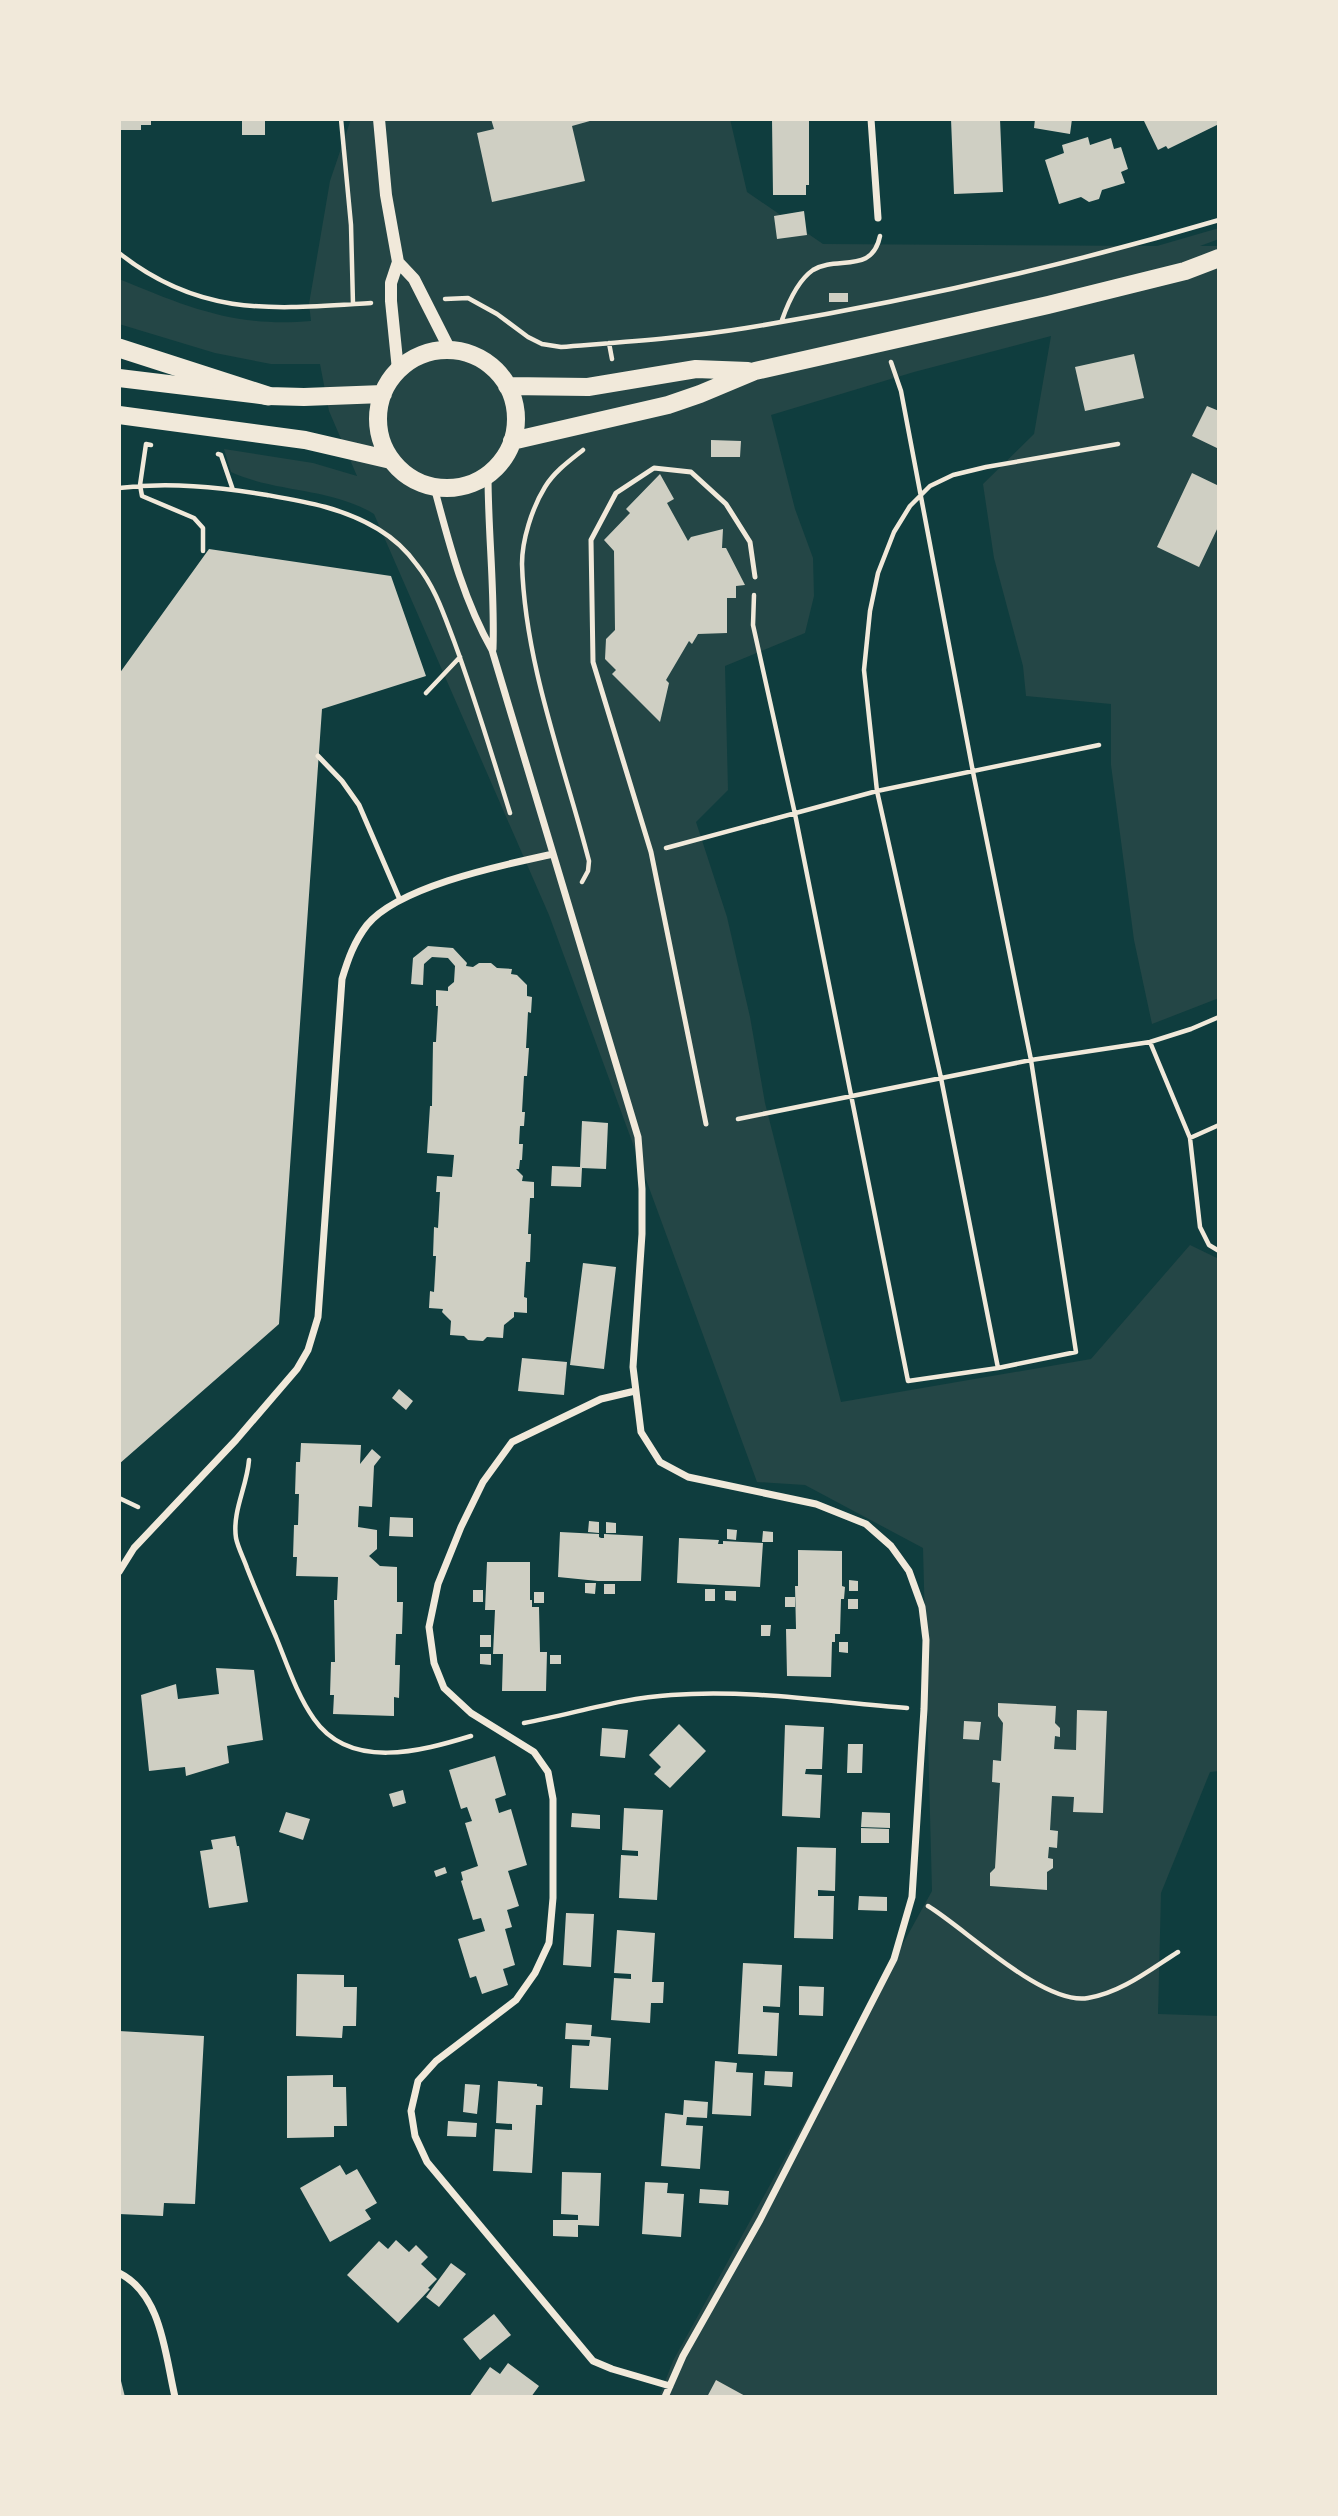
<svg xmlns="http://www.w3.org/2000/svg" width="1338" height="2516" viewBox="0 0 1338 2516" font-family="'Fira Sans Condensed',sans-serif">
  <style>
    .green { fill: #244646 }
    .building { fill: #cfcfc3 }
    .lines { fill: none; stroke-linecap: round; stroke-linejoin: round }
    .path { stroke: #f1e9da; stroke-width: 4.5 }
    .service { stroke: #f1e9da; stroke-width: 5 }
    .minor { stroke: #f1e9da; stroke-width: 7 }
    .tertiary { stroke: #f1e9da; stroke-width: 12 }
    .primary { stroke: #f1e9da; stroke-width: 18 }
    .trunk { stroke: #f1e9da; stroke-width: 19 }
  </style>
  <rect width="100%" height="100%" fill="#0f3d3e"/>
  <path class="green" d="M351,119h379l17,73 76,52 334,2 62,-18v11l-19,7h19v752l-67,26 -18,-84 -23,-175v-61l-85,-8 -3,-30 -29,-108 -11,-74 51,-50 17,-98 -137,36 -143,43 24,94 18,49 1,38 -9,37 -80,33 3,124 -32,32 31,95 23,100 15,86 76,299 250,-43 99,-114 29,14v512l-9,1 -49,121 -3,121 61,2v381h-560l14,-36 259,-470 -9,-343 -118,-63 -48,-3 -208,-567 -175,-401c-44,-27 -97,-21 -143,-42l-7,-23 89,14 44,13 -28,-65 -9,-47h-49l-56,-11 -96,-29v-45c68,28 117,49 192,42l-2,-17 21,-123z"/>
  <path class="building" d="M119,119h32v6h-10v5h-22z
    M242,119h23v16h-23z
    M491,119h106l-25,7 13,55 -93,21 -15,-69 17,-4z
    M772,119h37v66h-3v10h-33z
    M951,119h49l3,73 -49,2z
    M1035,119h37l-2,15 -36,-6z
    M1147,119h72v5l-51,25 -2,-3 -8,4 -14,-29z
    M1088,137l2,8 21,-7 3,11 7,-2 7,22 -7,3 4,11 -23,7 -3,9 -10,3 -8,-5 -22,7 -14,-44 19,-7 -2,-8z
    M804,211l3,24 -30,4 -3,-23z
    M829,293h19v9h-19z
    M1134,354l10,44 -59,13 -10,-44z
    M1207,406l12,5v38l-27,-13z
    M711,440l30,1 -1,16h-29z
    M1192,473l27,13v39l-20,42 -42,-20z
    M660,474l14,25 -7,4 21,38 3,-4 32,-8 -1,19h4l19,37 -9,1v12h-9v35l-29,1 -6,10 -3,-3 -23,39 3,3 -9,39 -48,-48 4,-4 -11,-11 1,-20 9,-9 -1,-79 -10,-11 26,-27 -4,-4z
    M209,549l182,27 35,100 -104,33 -43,615 -160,140v-790z
    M428,946l25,2 14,15 -1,3 7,1 6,-4h12l6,5 15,1 -1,5 6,1 10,10v11l5,1 -1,16 -3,-1 -2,36h3l-2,28h-3l-2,36h3l-1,14h-4l-1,18h4l-1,16h-2l-1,9h-3l7,7 -1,5 12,1v16h-4l-2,36h3l-1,28h-4l-2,35 3,1v15l-13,-1v5l-10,8 -1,13 -16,-1 -4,4 -15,-1 -4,-4 -14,-1 1,-14 -9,-9 1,-3 -14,-1 1,-17 4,1 2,-36h-3l1,-29 4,1 2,-36h-4l1,-16 15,1 2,-22 -27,-2 3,-47h2l1,-64h3l2,-36h-2v-16l12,1v-4l6,-5 1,-16 -7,-8 -16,-1 -8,7 -1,21 -12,-1 2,-26z
    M582,1121l26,2 -2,46 -24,-1 -1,19 -30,-1 1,-20 28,1z
    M583,1263l33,4 -12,102 -34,-4z
    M522,1358l45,4 -3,33 -46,-4z
    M399,1389l14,12 -7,9 -14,-12z
    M301,1443l60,2 -1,19 12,-15 9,8 -7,9 -2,41 -13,-1 -1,21 19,3v19l-8,7 11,10 17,1v35h6l-1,32h-6l-1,31h5l-1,33 -5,-1v19l-61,-2 1,-19h-4l1,-33h4l-1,-62h3l1,-23 -42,-1 1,-19h-4l1,-32h4l1,-31h-4l1,-32h4z
    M390,1517l23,1v19l-24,-1z
    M589,1521l10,1v11l-11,-1z
    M606,1522l10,1v10h-10z
    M727,1529l10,1 -1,10 -9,-1z
    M763,1531l10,1v10h-11z
    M560,1532l39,2v3l2,1h3v-4l39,2 -2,45h-43l-40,-4z
    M679,1538l40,2 -1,4h5v-3l40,2 -3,44 -83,-4z
    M798,1550l44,1v35l3,1 -1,12h-3l-1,35h-5v8h-3l-1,35 -44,-1 -1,-47h10l-1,-43h3z
    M487,1562h43v38h2v7h7l1,45h7l-1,39h-44l1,-37h-10l2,-44h-10z
    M849,1580l9,1v10h-9z
    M585,1583h11l-1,11 -10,-1z
    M604,1584h11v10h-11z
    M705,1589h10v12h-10z
    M473,1590h10v12h-10z
    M725,1591h11v10l-11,-1z
    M534,1592h10v11h-10z
    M785,1597h10v10h-10z
    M848,1599h10v10h-10z
    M761,1625h10l-1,11h-9z
    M480,1635h11v12h-11z
    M839,1642h9v11l-9,-1z
    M480,1654h11v11l-11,-1z
    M550,1655h11v9h-11z
    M216,1668l38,2 9,70 -36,6 2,17 -43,13 -1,-9 -36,4 -8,-76 35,-11 2,15 41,-5z
    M998,1703l58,3 -1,17 5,5v9l-5,-1 -1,13 22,1 1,-40 30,1 -4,102 -30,-1 1,-15 -22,-1 -2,34 8,1 -1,17 -8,-1 -1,11 5,1v9l-6,4v18l-57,-4v-13l5,-5 5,-85 -8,-1 1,-22 8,1 2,-38 -5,-7z
    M964,1721l17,1 -2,18 -16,-1z
    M679,1724l27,27 -36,37 -16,-14 7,-7 -12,-12z
    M785,1725l39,2 -2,42h-16l-1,5 17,1 -2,43 -38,-2z
    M602,1728l26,2 -3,28 -25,-2z
    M848,1744h15l-1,29h-15z
    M495,1756l11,39 -11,4 4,14 12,-4 16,56 -19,6 11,35 -12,4 5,17 -7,2 10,36 -12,4 5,16 -26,9 -6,-18 -6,2 -12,-39 27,-8 -4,-13 -8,2 -12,-39 2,-1 -2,-8 17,-6 -13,-43 7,-2 -5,-14 -6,2 -12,-39z
    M403,1790l3,13 -13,4 -4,-13z
    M624,1808l39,2 -6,90 -38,-2 2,-43 17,1v-5l-16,-1z
    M286,1812l24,7 -7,21 -24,-8z
    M862,1812l28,1v15l-29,-1z
    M572,1813l28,2v14l-29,-2z
    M861,1828l28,1v14h-28z
    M235,1836l2,10h2l9,56 -39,6 -9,-57 13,-2 -2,-9z
    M797,1847l39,1 -1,43 -17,-1v6h16l-1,43 -39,-1z
    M445,1867l2,6 -11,4 -2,-6z
    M859,1896l28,1v14l-29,-1z
    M566,1913l28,1 -3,53 -28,-2z
    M617,1930l38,3 -3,49h12l-1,21h-12l-1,20 -39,-3 3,-42 17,1v-5l-17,-1z
    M743,1963l39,2 -2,42 -17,-1v6l16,1 -2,43 -39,-2z
    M297,1974l47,1v12h13l-1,39h-13l-1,12 -46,-2z
    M799,1986l25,1 -1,29 -24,-1z
    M566,2023l26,2 -1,11 20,2 -3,52 -38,-2 2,-43 17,1 1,-6 -25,-1z
    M119,2031l85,5 -9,168 -31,-1 -1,13 -44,-2z
    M715,2061l22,2 -1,9 17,1 -2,43 -39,-2z
    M765,2071l28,1 -1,15 -28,-2z
    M333,2075v12h13l1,39h-13v11l-47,1v-62z
    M498,2081l39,3v2l6,1 -1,18h-6l-4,68 -39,-2 2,-42 17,1v-6l-16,-1z
    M465,2084l15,1 -3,29 -14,-2z
    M684,2100l24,2 -1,16 -20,-1 -1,8 17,1 -3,43 -39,-3 4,-53 18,2z
    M448,2121l29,2 -1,14 -29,-1z
    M340,2165l6,10 11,-6 20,34 -12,7 6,9 -41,23 -30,-54z
    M562,2172l39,1 -2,53 -21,-1v12l-25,-1v-16h25v-5l-17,-1z
    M645,2182l23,1 -1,10 17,1 -3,43 -39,-3z
    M700,2189l29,2 -1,14 -29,-2z
    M396,2240l13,12 7,-7 12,12 -7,7 16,15 -9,9 2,1 -32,34 -51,-48 32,-34 9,8z
    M451,2263l15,11 -27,33 -13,-10z
    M494,2314l17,21 -31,25 -17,-21z
    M508,2363l31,23 -8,11h-62l21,-30 10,7z
    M119,2377h1l5,20h-6z
    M716,2380l31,17h-40z"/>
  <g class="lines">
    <path class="path" d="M341,119l10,106 2,79
      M119,253c82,65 155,56 252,50
      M445,299l23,-1 29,16 31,23 14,7 19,3c61,-5 124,-9 185,-19 160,-26 318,-62 473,-108
      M782,320c6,-17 15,-39 31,-50 24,-15 59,5 67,-34
      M609,343l3,16
      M151,445l-5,-1 -6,41 2,11 52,22 9,10v23
      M218,454l3,1 12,35
      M119,488c50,-6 99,-1 148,7 40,7 76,13 111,34 15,9 29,22 39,36 18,22 27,50 37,76 21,57 38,114 56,172
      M754,595l-1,30 42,189 113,567 90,-13 78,-16 -45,-292 -58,-288 -72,-381 -10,-29
      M426,693l34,-36
      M666,848l211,-57 222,-46
      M582,882l6,-11 1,-10c-25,-97 -64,-196 -67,-297 0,-24 10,-56 23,-77 9,-15 24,-26 38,-37
      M1150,1042l40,96 10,89 9,18 10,6
      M738,1119l293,-59 119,-18 41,-13 28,-12
      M1190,1138l29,-13
      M998,1368l-57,-290 -64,-287 -13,-121 6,-59 8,-38 16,-41 16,-26 20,-20 23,-11 33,-8 132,-23
      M249,1460c-2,27 -17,51 -13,78 2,10 8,21 11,30 9,23 19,46 29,69 11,27 21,58 38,82 36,52 108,32 157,17
      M119,1498l19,9
      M524,1723c49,-9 97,-25 147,-28 78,-6 158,7 236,13
      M928,1906c38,23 116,100 160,92 33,-5 63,-29 90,-46"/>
    <path class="service" d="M318,756l24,25 17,24 41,95
      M706,1124l-55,-272 -58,-190 -2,-122 25,-47 38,-25 37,4 35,32 24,38 5,35"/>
    <path class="minor" d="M871,119l7,99
      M488,475c0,58 7,116 5,174
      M434,487c15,56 29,112 58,163l146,487 4,52v45l-9,133 8,65 19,30 28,15 128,27 50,20 25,22 18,25 13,36 4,33 -2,69 -12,188 -18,62 -134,261 -77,136 -18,41
      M635,1391l-34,8 -89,43 -29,40 -22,45 -23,57 -9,43 5,36 10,25 27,25 63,39 14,20 5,27v99l-4,45 -14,30 -19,27 -80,61 -18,20 -7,30 4,25 12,26 166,199 19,8 58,17
      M119,1572l15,-24 102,-108 61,-71 11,-19 10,-33 24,-338c6,-20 12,-37 25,-54 32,-39 136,-60 186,-71
      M119,2273c43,21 46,82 56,124"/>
    <path class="tertiary" d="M379,119l7,76 12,67 -7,21v18l7,69
      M398,262l16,17 36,71"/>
    <path class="primary" d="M378 419a69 69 0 1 1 138 0a69 69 0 1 1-138 0Z
      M119,378l149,18 36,1 79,-3
      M507,386l81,1 108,-18 52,2
      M119,415l186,25 86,20
      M512,441l156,-36 32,-11 55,-23 293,-66 137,-34 34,-13"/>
    <path class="trunk" d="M119,348l149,48"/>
  </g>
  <rect width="1338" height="2516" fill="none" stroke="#f1e9da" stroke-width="242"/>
</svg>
